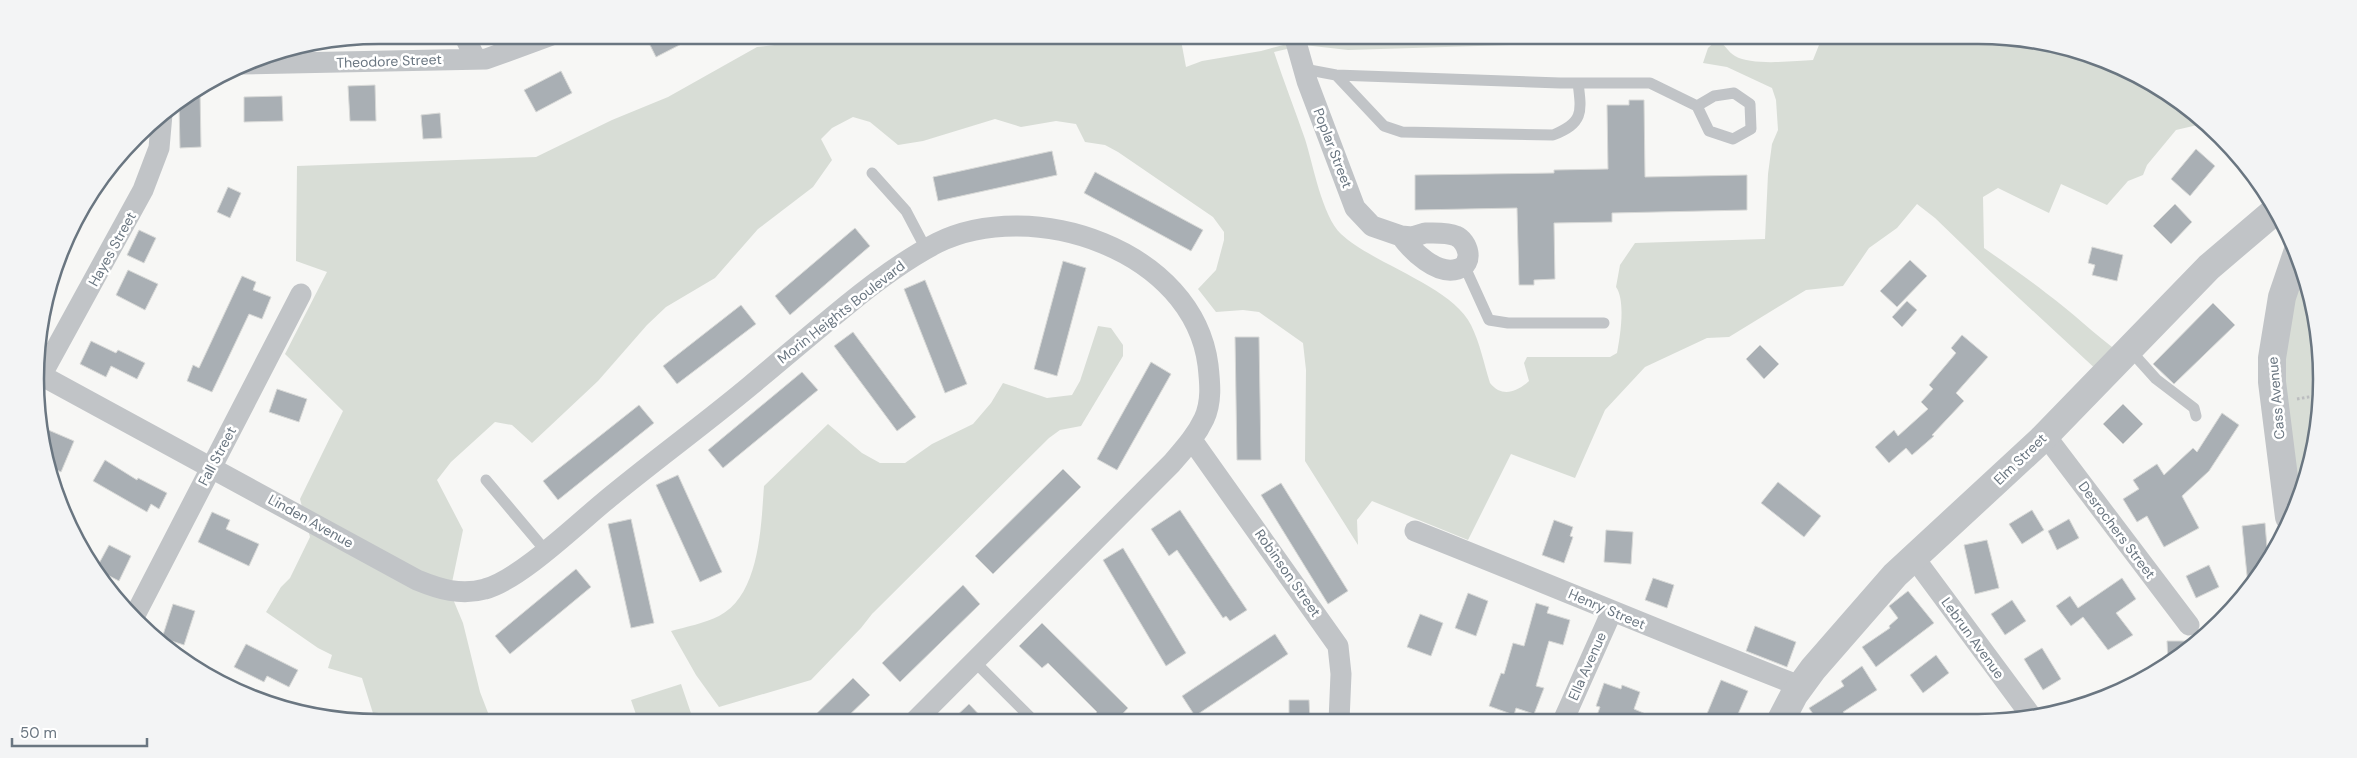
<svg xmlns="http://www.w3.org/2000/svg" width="2357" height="758" viewBox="0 0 2357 758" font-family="'DM Sans',sans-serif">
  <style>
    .green { fill: #d8ddd6 }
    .water { fill: #bac3c7 }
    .building { fill: #a9afb4; stroke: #d8d9d7 }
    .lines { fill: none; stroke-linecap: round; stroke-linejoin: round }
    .path { stroke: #bbbdbf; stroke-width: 3; stroke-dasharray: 2.5 2.5; stroke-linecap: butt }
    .service { stroke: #c1c4c7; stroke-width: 11 }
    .minor { stroke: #c1c4c7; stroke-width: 21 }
    .tertiary { stroke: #c1c4c7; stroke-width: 28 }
    .labels { text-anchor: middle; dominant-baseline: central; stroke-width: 5; stroke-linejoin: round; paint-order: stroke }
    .street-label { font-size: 14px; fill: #6a7681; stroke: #fff }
    .rim { fill: none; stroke: #6a7681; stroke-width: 2.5 }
  </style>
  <rect width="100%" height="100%" fill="#f7f7f5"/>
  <path class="green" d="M837,35h343l6,32 16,-6 59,-10 41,-11 -1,-5h241v9l-194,6 -44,-5 -30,7c10,30 21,58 31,87 8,25 17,77 36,95 32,30 111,52 130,91 9,18 13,39 19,58 12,15 27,9 39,-2l-5,-18 3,-6h83l7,-4c3,-16 9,-52 -1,-66l4,-22 15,-22 130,-4 3,-65 4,-30 6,-14 -2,-30 -4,-12 -45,-21 -24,-4 5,-15 9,-8c8,4 11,12 18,16 17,10 58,5 78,4l8,-20 -1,-5h158l62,6 70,20 59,32 37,30 -30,7 -29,35 -4,10 -15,6 -21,24 -46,-21 -12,29 -51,-25 -15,9 1,51c21,15 42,29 62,45 26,19 48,41 74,60l-20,20 -107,-99 -58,-56 -18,-14 -20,24 -28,20 -26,38 -37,4 -77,47 -22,1 -62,29 -40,43 -30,68 -64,-24 -43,86 -96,-39 -15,19 1,25 -53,-84 1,-91 -3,-27 -44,-31 -16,-2 -27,2 -18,-23 18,-19 8,-30v-8l-11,-15 -95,-65 -13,-7 -20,-3 -9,-18 -20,-3 -35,6 -26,-8 -72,22 -25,4 -28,-23 -17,-5 -21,11 -11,11 11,21 -19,27 -55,42 -43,49 -49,29 -19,18 -49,56 -66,62 -20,-18 -17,-3 -44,40 -14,18 26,50 -13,62 13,31 17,69 10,26 8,5h-122l-14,-45 -34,-10 4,-13 -14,-7 -52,-36 15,-25 9,-9 20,-41 -10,-38 43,-88 -58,-57 42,-82 -31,-11 1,-95 239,-9 76,-37 56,-23 89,-50 76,-9z
    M2299,257l16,55 7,67 -7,67 -25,68 -18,-155z
    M1098,326l13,2 12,17v11l-42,70 -21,4 -11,8 -177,176 -11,14 -50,52 -92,27 -23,-32 -25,-44c15,-4 34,-8 48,-15 41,-21 42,-90 45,-130l64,-62 34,29 18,10h25l27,-19 41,-20 18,-21 12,-20 44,15 25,-3 8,-14z
    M681,684l13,38 -55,1 -8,-23z"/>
  <path class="water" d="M2318,342l4,36 -9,-6 1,-21z"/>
  <path class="building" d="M645,35h54l-43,22z
    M561,71l11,22 -36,19 -12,-22z
    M375,85l1,36h-26l-2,-35z
    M200,91l1,56 -21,1 -1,-44z
    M282,96l1,25 -39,1v-25z
    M1629,100h15l1,77 102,-2v35l-135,3v9l-58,1 1,56 -21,1v5h-15l-2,-77 -102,2v-35l139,-2v-3l54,-1 -1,-64h22z
    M440,113l2,25 -19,1 -2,-24z
    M2196,149l19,17 -25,30 -19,-17z
    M1052,151l5,24 -119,26 -5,-24z
    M1095,172l108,58 -12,21 -107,-58z
    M228,187l13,6 -11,25 -13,-6z
    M2175,204l17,18 -21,22 -18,-18z
    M855,228l15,18 -80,69 -15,-19z
    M139,230l17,8 -12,25 -17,-8z
    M2092,247l31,8 -6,26 -25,-6 3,-10 -7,-2z
    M1910,260l17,16 -30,31 -17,-16z
    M1063,261l23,7 -29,108 -23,-7z
    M128,270l30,14 -13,26 -29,-15z
    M242,276l14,6 -3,8 18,7 -9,22 -13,-5 -37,78 -25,-11 6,-16 6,3z
    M925,280l42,104 -22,9 -41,-104z
    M1907,301l10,9 -15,17 -10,-10z
    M2213,303l22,22 -61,59 -21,-20z
    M741,305l15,19 -79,60 -14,-18z
    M853,332l63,85 -19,14 -63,-85z
    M1962,335l26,22 -32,36 8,8 -32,34 2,1 -22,19 -6,-7 -17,15 -14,-16 19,-17 4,6 30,-27 -7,-7 12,-13 -4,-4 27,-32 -5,-5z
    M1235,337h24l2,123h-24z
    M91,341l25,12 2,-3 27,13 -8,16 -26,-13 -5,11 -26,-13z
    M1760,345l19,19 -15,15 -18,-20z
    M1151,362l20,12 -54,96 -20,-11z
    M802,372l16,18 -95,78 -15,-18z
    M277,389l30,10 -8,23 -30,-10z
    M2123,404l20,20 -20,20 -20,-20z
    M639,405l15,18 -96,77 -15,-19z
    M2222,413l17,12 -30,46 -27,25 17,32 -35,19 -17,-31 -10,6 -14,-23 16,-10 -6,-9 24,-16 7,11 29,-27 4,4z
    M46,429l28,12 -13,31 -15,-7 -4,-26z
    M105,460l32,20 1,-2 29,15 -8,16 -8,-5 -4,8 -54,-31z
    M1063,469l18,18 -88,87 -18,-18z
    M678,475l44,97 -22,10 -44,-97z
    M1778,482l43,34 -17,21 -43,-34z
    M1281,483l67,108 -20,13 -67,-109z
    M1180,510l67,100 -17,11 -4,-5 -3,2 -46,-68 -8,6 -18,-27z
    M2032,510l12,20 -22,14 -13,-20z
    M212,512l18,8 -4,9 33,15 -10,22 -51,-24z
    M631,519l23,104 -23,5 -23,-104z
    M2069,519l10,19 -22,12 -9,-19z
    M1554,520l19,7 -3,9 3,1 -9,26 -22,-8z
    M2265,523l3,37 -20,25 -6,-59z
    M1606,530l27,2 -2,32 -27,-2z
    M1987,540l12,48 -24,6 -11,-49z
    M109,545l22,11 -12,25 -23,-12z
    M1123,548l63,105 -20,13 -63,-106z
    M2209,565l10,22 -23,11 -10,-22z
    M576,569l15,18 -81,67 -15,-18z
    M1653,578l21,7 -7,23 -22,-8z
    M2122,578l14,21 -20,14 17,22 -25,15 -25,-33 -12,9 -15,-20 14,-10 8,12z
    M963,585l17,19 -80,78 -18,-19z
    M1908,591l26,32 -58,44 -14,-20 28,-19 -1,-2 9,-8 -9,-12z
    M1468,593l20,8 -12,35 -21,-8z
    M2012,600l14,21 -21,14 -14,-21z
    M1536,603l13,4 -2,6 23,7 -7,25 -14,-4 -13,45 8,2 -10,26 -18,-6 -2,7 -25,-9 12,-33 3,1 9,-31 11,3z
    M173,604l22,7 -11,34 -22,-7z
    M1420,614l23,9 -12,33 -24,-9z
    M1042,623l86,85 -13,14h-27l9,-10 -49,-49 -6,5 -23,-22z
    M1755,626l41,16 -9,25 -41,-16z
    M1275,634l13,20 -93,62 -13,-20z
    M2167,641h33l-32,21z
    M246,644l52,26 -9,17 -22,-11 -3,6 -30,-15z
    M2042,648l19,31 -18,11 -19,-31z
    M1936,655l13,18 -26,20 -13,-18z
    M1862,666l15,24 -34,22 6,8h-32l-8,-12 35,-22 -3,-5z
    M853,678l17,17 -28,27h-34z
    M1721,680l27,11 -13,30h-31z
    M1604,683l17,6 1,-4 18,7 -6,17 28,12h-67l5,-14 -4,-1z
    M1289,700h20l1,21h-21z
    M969,704l17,18h-36z"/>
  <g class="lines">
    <path class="path" d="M2297,399l23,-4"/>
    <path class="service" d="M1304,69l32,6 224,8h90l47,23 12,25 24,8 18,-10 -1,-25 -16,-11 -20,3 -17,10
      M1336,75l48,51 18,6 151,3c30,-12 29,-22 25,-52
      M872,173l34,38 20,38
      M1464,265l25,55 19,3h96
      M2129,349l27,30 38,29 2,8
      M486,480l59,70
      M974,661l61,61"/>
    <path class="minor" d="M464,35l11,23
      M1294,35l13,46 48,127 17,18 29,10
      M242,64l244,-5 66,-24
      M1425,233c10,0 22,-1 31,3 12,5 19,28 2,33 -21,7 -46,-18 -57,-33l11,1z
      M37,373l380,207c22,9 44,16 68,9 34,-9 90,-63 119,-87 48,-40 98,-76 146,-116 32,-27 64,-54 97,-81 28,-23 57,-45 90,-62 96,-47 256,7 271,122 2,18 4,37 -4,54 -8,17 -20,30 -32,44l-258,259
      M41,376l102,-186 16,-42 3,-34
      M2045,435l144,190
      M1192,440l146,206 3,28 -2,47
      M1415,531c129,51 256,105 385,155
      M1915,559l117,158
      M133,619l168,-325
      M1563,721l49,-110"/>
    <path class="tertiary" d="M2289,517l-17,-135v-24l10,-61 15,-44
      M1781,720l13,-25 19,-26 82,-94 146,-135 168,-173 67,-57"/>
  </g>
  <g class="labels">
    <g class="street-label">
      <text transform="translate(389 61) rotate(-2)">Theodore Street</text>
      <text transform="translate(1333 148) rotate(69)">Poplar Street</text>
      <text transform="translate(112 249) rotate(-61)">Hayes Street</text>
      <text transform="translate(841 312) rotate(-38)">Morin Heights Boulevard</text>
      <text transform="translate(2276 398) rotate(-95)">Cass Avenue</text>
      <text transform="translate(217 456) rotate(-62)">Fall Street</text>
      <text transform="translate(2020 459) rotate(-44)">Elm Street</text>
      <text transform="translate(311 521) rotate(29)">Linden Avenue</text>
      <text transform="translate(2117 530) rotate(53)">Desrochers Street</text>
      <text transform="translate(1288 573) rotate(55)">Robinson Street</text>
      <text transform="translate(1607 609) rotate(23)">Henry Street</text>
      <text transform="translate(1973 638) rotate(54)">Lebrun Avenue</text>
      <text transform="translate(1587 666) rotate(-66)">Ella Avenue</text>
    </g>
  </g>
  <path d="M0 0H2357V758H0ZM379 44H1978A335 335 0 0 1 2313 379V379A335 335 0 0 1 1978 714H379A335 335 0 0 1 44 379V379A335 335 0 0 1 379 44Z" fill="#f3f4f5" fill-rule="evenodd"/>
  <path class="rim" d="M379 44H1978A335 335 0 0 1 2313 379V379A335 335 0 0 1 1978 714H379A335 335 0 0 1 44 379V379A335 335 0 0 1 379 44Z"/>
  <path d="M12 738v8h135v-8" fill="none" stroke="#6a7681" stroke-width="2.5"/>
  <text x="20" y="738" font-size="15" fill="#6a7681" stroke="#ffffff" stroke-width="4" paint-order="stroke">50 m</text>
</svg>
